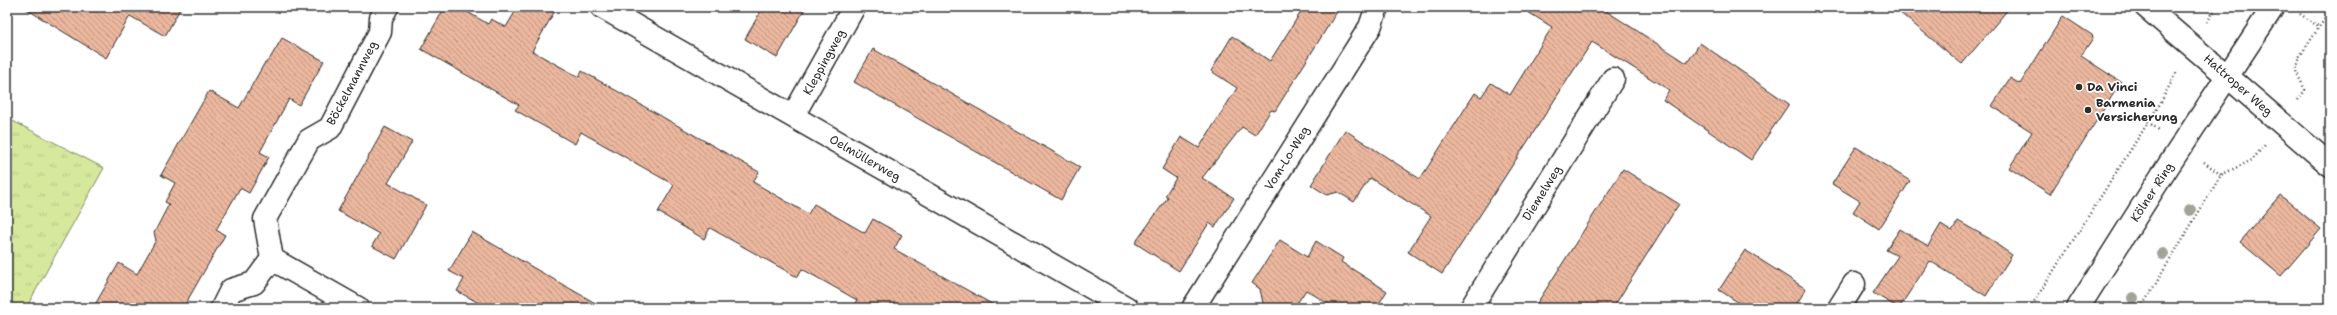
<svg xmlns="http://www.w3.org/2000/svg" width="2337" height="315" viewBox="0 0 2337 315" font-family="'Shantell Sans',sans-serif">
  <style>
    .grass { fill: url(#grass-tufts); stroke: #808a64 }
    .building { fill: url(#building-back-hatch); stroke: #2b2b2b }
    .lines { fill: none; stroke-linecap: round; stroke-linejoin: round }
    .minor-casing { stroke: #2b2b2b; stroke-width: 25 }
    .tertiary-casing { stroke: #2b2b2b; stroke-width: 25 }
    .secondary-casing { stroke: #2b2b2b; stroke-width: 25 }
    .path { stroke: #2b2b2b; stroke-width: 2.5; stroke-dasharray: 1 3; stroke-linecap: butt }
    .minor { stroke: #fff; stroke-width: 22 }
    .tertiary { stroke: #fff; stroke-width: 22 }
    .secondary { stroke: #fff; stroke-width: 22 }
    .tree { fill: #a2a49a }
    .poi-dot { fill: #2b2b2b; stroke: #fff; stroke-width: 1.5 }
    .labels { text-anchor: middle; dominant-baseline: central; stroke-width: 3.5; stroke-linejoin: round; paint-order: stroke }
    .street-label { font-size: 12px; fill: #2b2b2b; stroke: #fff }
    .poi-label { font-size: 12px; font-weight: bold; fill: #2b2b2b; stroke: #fff; text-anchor: start }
  </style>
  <defs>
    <pattern id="grass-tufts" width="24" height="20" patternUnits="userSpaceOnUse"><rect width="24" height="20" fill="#d5e89c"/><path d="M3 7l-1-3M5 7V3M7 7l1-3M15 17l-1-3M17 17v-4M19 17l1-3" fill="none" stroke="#b7c787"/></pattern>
    <pattern id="building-back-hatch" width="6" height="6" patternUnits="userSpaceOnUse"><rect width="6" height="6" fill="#ebb79e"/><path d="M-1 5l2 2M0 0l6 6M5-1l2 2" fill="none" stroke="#bf9581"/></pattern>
  </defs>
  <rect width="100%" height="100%" fill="#fff"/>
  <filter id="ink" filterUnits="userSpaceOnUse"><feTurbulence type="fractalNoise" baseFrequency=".025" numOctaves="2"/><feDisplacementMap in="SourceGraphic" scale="8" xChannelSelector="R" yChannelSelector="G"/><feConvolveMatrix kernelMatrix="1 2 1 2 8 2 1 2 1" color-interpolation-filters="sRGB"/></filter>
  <g filter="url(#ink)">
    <path class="grass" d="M7,118l97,50 -78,140h-19z"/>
    <path class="building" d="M23,7h158l-16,29 -35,-20 -24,42z
      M445,7h14l29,17 3,-5 15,8 12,-20h39l-25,44 47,26 3,-6 177,101 -6,10 55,32 6,-10 51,29 8,-14 29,16 -8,14 105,59h-147l5,-8 -55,-31 -5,8 -87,-49 -6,11 -46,-27 16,-27 -93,-53 -6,12 -60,-34 4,-5 -98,-56z
      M763,7h43l-29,51 -32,-19z
      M1304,7h36l-65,104 -4,-1 -16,25 -13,-8 -40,51 32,20 -19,29 -6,-4 -30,48 -44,-28 33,-46 -3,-1 11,-18 -14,-9 19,-32 18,11 38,-60 -26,-17 21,-35 38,25z
      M1520,7h80l87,56 13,-20 89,61 -38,56 -88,-60 6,-10 -77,-48 -150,232 -34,-22 23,-36 -61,-38 -16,24 -16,-10 -11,3 -16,-10 34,-55 75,49 55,-86 6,4 10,-14 19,12 42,-68z
      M1893,7h117l-48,57z
      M2063,16l29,19 1,3 -12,18 40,26 -71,112 -41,-26 23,-36 -40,-26 18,-28 10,6z
      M282,38l42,23 -25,44 -10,-6 -29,53 9,5 -20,36 -9,-5 -24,42 9,5 -42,73h-90l26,-45 18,11 19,-34 -2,-7 15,-29 -4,-2 10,-19 -14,-8 48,-84 30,17 25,-44 5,-4z
      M873,49l207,118 -19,33 -207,-118z
      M385,127l27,15 -24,41 38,22 -30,54 -24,-13 7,-12 -41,-23z
      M1856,147l54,34 -31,48 -26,-17 7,-11 -28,-17z
      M1623,169l56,35 -37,58 -29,46h-79z
      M2280,195l41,34 -40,47 -41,-34z
      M1958,221l39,22 -1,1 16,11 -26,41 -56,-35 -31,47 -26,-15 25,-37 -12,-6 14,-21 28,17 13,-22 11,7z
      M472,232l67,39 65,37h-116l-31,-17 7,-12 -15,-8z
      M1280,240l27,17 9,-16 27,17 -2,4 46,29 -11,17h-41l-29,-18 -12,18h-30l-4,-19 -8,-6z
      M1745,250l61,39 -12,19h-47l-28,-18z"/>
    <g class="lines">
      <g class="minor-casing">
        <path id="minor" d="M602,7l525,301
          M793,116l61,-109
          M222,308l9,-18 23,-7 18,-24
          M358,308l-86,-49 -7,-40 44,-79 21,-12 50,-96 1,-14 6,-11
          M1193,308l177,-281 7,-20
          M1471,308l142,-229
          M1839,308l15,-24"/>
      </g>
      <g class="tertiary-casing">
        <path id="tertiary" d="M2227,76l103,89"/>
      </g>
      <g class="secondary-casing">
        <path id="secondary" d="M2146,7l81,69
          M2078,308l79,-125 116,-176"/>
      </g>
      <path class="path" d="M2300,14l19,13
        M2207,22l10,-15
        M2298,100l7,-10 -9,-19 4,-15 30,-45
        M2148,122l11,8
        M2204,162l17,13
        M2030,308l131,-206 16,-31
        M2141,308l80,-133 31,-15 13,-15"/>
      <use href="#minor" class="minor"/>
      <use href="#tertiary" class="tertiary"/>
      <use href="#secondary" class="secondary"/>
    </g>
    <g class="tree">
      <circle cx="2190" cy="210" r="6"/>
      <circle cx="2163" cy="254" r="6"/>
      <circle cx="2133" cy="298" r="6"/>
    </g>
  </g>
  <g class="poi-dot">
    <circle cx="2079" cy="87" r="4"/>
    <circle cx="2088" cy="110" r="4"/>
  </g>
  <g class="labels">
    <g class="street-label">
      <text transform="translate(824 62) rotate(-61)">Kleppingweg</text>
      <text transform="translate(352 83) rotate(-62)">Böckelmannweg</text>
      <text transform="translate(2238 85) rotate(41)">Hattroper Weg</text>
      <text transform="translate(865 158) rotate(30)">Oelmüllerweg</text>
      <text transform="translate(1287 158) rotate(-58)">Vom-Lo-Weg</text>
      <text transform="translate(2152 192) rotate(-57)">Kölner Ring</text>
      <text transform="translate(1542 193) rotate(-58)">Diemelweg</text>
    </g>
    <g class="poi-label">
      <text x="2087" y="87">Da Vinci</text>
      <text x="2096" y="103">Barmenia<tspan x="2096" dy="14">Versicherung</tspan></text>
    </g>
  </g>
  <rect width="2337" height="315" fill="none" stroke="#fff" stroke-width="24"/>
  <rect x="12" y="12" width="2313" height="291" fill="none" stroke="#2b2b2b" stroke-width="1.5" filter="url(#ink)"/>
</svg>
